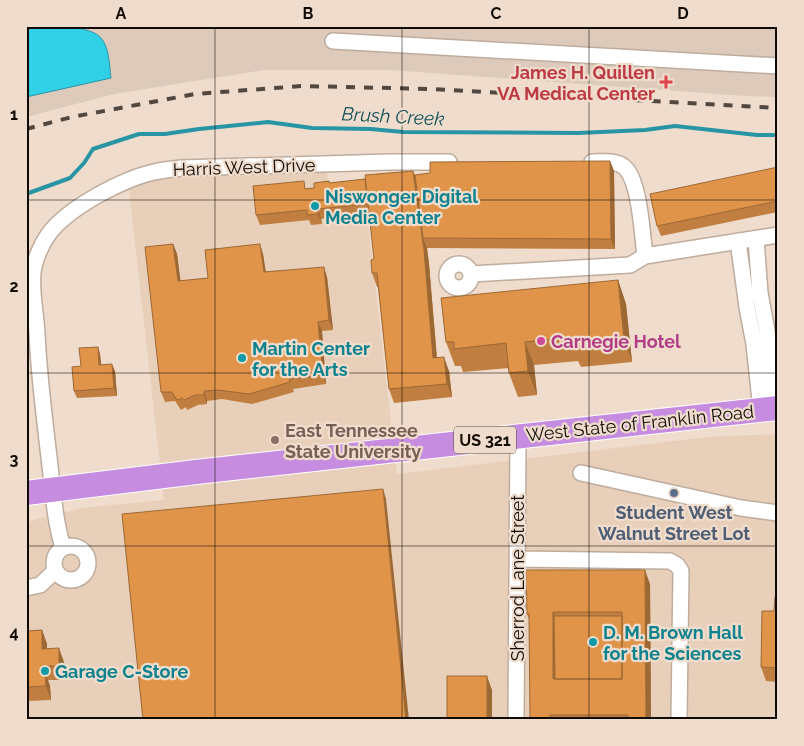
<svg xmlns="http://www.w3.org/2000/svg" width="804" height="746" viewBox="0 0 804 746" font-family="Raleway,sans-serif">
  <style>
    .built { fill: #e8cfba }
    .medical { fill: #ddcabb }
    .water { fill: #30d0e7; stroke: #2795a4 }
    .lines { fill: none; stroke-linecap: round; stroke-linejoin: round }
    .stream { stroke: #2795a4; stroke-width: 4 }
    .minor-casing { stroke: #beac9d; stroke-width: 18 }
    .trunk-casing { stroke: #fff; stroke-width: 26 }
    .minor { stroke: #fff; stroke-width: 15 }
    .trunk { stroke: #c68ce0; stroke-width: 24 }
    .rail { stroke: #524840; stroke-width: 4; stroke-dasharray: 9 9; stroke-linecap: butt }
    .wall { fill: #c07f40 }
    .shaded-wall { fill: #9c6834 }
    .building { fill: #df944a; stroke: #9c6834; fill-rule: evenodd }
    .grid { fill: none; stroke: #110b06; stroke-width: 1; stroke-opacity: 0.55 }
    .health-dot { fill: #e0444e; stroke: #efdccc; stroke-width: 2 }
    .culture-dot { fill: #0f9aa8; stroke: #efdccc; stroke-width: 2 }
    .hotel-dot { fill: #d1479c; stroke: #efdccc; stroke-width: 2 }
    .education-dot { fill: #8d6e63; stroke: #efdccc; stroke-width: 2 }
    .service-dot { fill: #5c6f8a; stroke: #efdccc; stroke-width: 2 }
    .labels { text-anchor: middle; dominant-baseline: central; stroke-width: 4.5; stroke-linejoin: round; paint-order: stroke }
    .shield { fill: #efdccc; stroke: #544a41; stroke-width: 1 }
    .shield-label { font-size: 16px; font-weight: bold; fill: #110b06 }
    .health-label { font-size: 18px; font-weight: bold; fill: #be3a42; stroke: #efdccc; text-anchor: end }
    .street-label { font-size: 18px; fill: #110b06; stroke: #efdccc }
    .culture-label { font-size: 18px; font-weight: bold; fill: #0d838f; stroke: #efdccc; text-anchor: start }
    .hotel-label { font-size: 18px; font-weight: bold; fill: #b23c85; stroke: #efdccc; text-anchor: start }
    .education-label { font-size: 18px; font-weight: bold; fill: #785e54; stroke: #efdccc; text-anchor: start }
    .service-label { font-size: 18px; font-weight: bold; fill: #4e5e75; stroke: #efdccc }
    .water-label { font-size: 19px; font-style: italic; fill: #0f5059; stroke: #efdccc }
    .neatline { fill: none; stroke: #110b06; stroke-width: 2 }
    .grid-label { font-size: 16px; text-anchor: middle; font-weight: bold; fill: #110b06 }
  </style>
  <rect width="100%" height="100%" fill="#efdccc"/>
  <path class="built" d="M326,164l6,56 35,-6 30,260 311,-37 70,-3v286h-752v-198l56,-14 82,-8 -36,-319 26,-9z"/>
  <path class="medical" d="M26,26h752v71l-33,-1 -355,-26h-126l-150,24 -88,23z"/>
  <path class="water" d="M26,26h52c6,5 12,4 18,8 14,8 13,31 15,44l-85,19z"/>
  <g class="lines">
    <path class="stream" d="M26,194l44,-16 14,-15 9,-14 46,-15h26l34,-5 69,-7 44,6 59,1 32,3 175,1 67,-3 30,-4 82,9h21"/>
    <g class="minor-casing">
      <path id="minor" d="M333,41l445,25
        M592,162c10,0 22,-2 31,4 17,12 19,68 22,90
        M756,239l4,54 7,38 8,77
        M738,241l9,66 7,37 7,66
        M447 276a12 12 0 1 1 24 0a12 12 0 1 1-24 0Z
        M471,274l159,-9 15,-9 133,-21
        M581,473l160,35 37,5
        M54 563a17 17 0 1 1 34 0a17 17 0 1 1-34 0Z
        M63,548c-8,-27 -10,-55 -13,-82 -5,-44 -11,-88 -13,-132 -1,-21 -6,-41 -4,-61 1,-12 8,-28 15,-38 19,-27 75,-56 106,-63 9,-2 18,-3 27,-4l209,-6h59
        M517,559l153,2 7,4 4,6 -2,149
        M26,588l14,-3 15,-14
        M516,720l2,-283"/>
    </g>
    <g class="trunk-casing">
      <path id="trunk" d="M26,493l170,-21 582,-64"/>
    </g>
    <use href="#minor" class="minor"/>
    <use href="#trunk" class="trunk"/>
    <path class="rail" d="M26,129l46,-12 123,-23 107,-8 130,3 346,19"/>
  </g>
  <path class="wall" d="M610,161l4,10 1,78 -188,-1 2,16 8,94 12,13 3,26 -58,6 -5,-14 -11,-102h-1l-5,-14 2,-14 -5,-45 -48,5 1,5 -11,1 -2,-5 -49,5 -4,-10 51,-27h7l16,-5 35,-4 48,-8 2,4z
    M778,167v45l-117,24 -4,-10z
    M173,244l4,10 3,27 28,-3 55,-24 3,18 61,5 6,53 -11,1 4,53 -33,5 1,3 -42,12 -30,-5 -15,2v3l-9,1 -11,5 -1,-3 -5,3 -6,-9 -10,1 -4,-10z
    M618,280l8,24 6,58 -51,5 -3,-6 -44,4 3,30 -19,2 -9,-24v-5l-46,4 -2,-6h-6l-9,-24z
    M98,347l2,7 1,11 14,6 2,25 -40,2 -3,-7 7,-25z
    M650,584l1,136h-121v-99l-3,-7z
    M778,597v85l-12,-1 -5,-14z
    M26,625l3,6 13,-1 5,14v5l17,13v18h-16l2,6 1,14 -24,1 -1,-4z"/>
  <path class="shaded-wall" d="M610,161l4,10 1,78 -4,-10z
    M413,171l5,14 5,53 4,10 2,16 9,108 -5,-14z
    M318,209l3,10 1,5 -4,-10z
    M173,244l4,10 5,37 -4,-10z
    M260,244l3,10 4,28 -3,-10z
    M324,267l3,10 6,53 -4,-10z
    M618,280l8,24 6,58 -8,-24z
    M318,322l4,9 4,53 -3,-9z
    M525,342l9,23 3,30 -9,-24z
    M98,347l2,7 2,18 -3,-7z
    M444,357l5,14 3,26 -5,-13z
    M112,364l3,7 2,25 -3,-8z
    M204,391l3,10v3l-3,-9z
    M383,489l3,10 23,221h-3z
    M645,570l5,14 1,136h-5z
    M553,612l5,14v57l-5,-4z
    M42,630l5,14v18l-5,-13z
    M59,648l5,14v18l-5,-14z
    M43,666l7,20 1,14 -5,-14z
    M487,676l5,14v30h-5z"/>
  <path class="building" d="M610,161l1,78 -188,-1 -8,-63 15,-2v-11z
    M778,167v34l-121,25 -7,-32z
    M413,171l11,79 9,108 11,-1 3,27 -58,5 -12,-116h-5l-1,-13 3,-1 -9,-84z
    M365,179l3,25 -50,5v5l-11,1v-5l-51,5 -3,-29 51,-5 1,8 9,-1v-5l15,-2v2z
    M173,244l5,37 30,-3 -3,-28 55,-6 4,28 60,-5 5,53 -11,2 5,53 -34,4 1,3 -41,12 -31,-4 -14,1v4h-9l-11,5 -2,-2 -5,2 -5,-8h-11l-16,-145z
    M618,280l6,58 -52,5 -1,-6 -46,5 3,29 -19,2 -3,-30 -52,6v-7h-8l-5,-44z
    M98,347l1,18 13,-1 2,24 -40,3 -2,-24 9,-1 -2,-18z
    M383,489l23,231h-263l-21,-206z
    M526,570h119l1,150h-18v-5h-78v5h-20l-1,-106h-2zM553,612h69v67h-69z
    M775,597h3v71l-17,-1 1,-56h12z
    M554,616h68v63h-67z
    M26,625l1,6 15,-1v19l17,-1v18h-16v6h2l1,14 -20,1z
    M447,676h40v44h-40z"/>
  <path class="grid" d="M215,26v694M402,26v694M589,26v694M26,200h752M26,373h752M26,546h752"/>
  <path class="health-dot" d="M663.5 74.5h5v5h5v5h-5v5h-5v-5h-5v-5h5z"/>
  <g class="culture-dot">
    <circle cx="315" cy="206" r="5"/>
    <circle cx="242" cy="358" r="5"/>
    <circle cx="593" cy="642" r="5"/>
    <circle cx="45" cy="671" r="5"/>
  </g>
  <circle class="hotel-dot" cx="541" cy="341" r="5"/>
  <circle class="education-dot" cx="275" cy="440" r="5"/>
  <circle class="service-dot" cx="674" cy="493" r="5"/>
  <g class="labels">
    <rect class="shield" x="454" y="426.5" width="62" height="27" rx="4"/>
    <g class="shield-label">
      <text x="485" y="440">US 321</text>
    </g>
    <g class="health-label">
      <text x="655" y="72">James H. Quillen<tspan x="655" dy="21">VA Medical Center</tspan></text>
    </g>
    <g class="street-label">
      <text transform="translate(244 167) rotate(-2)">Harris West Drive</text>
      <text transform="translate(640 423) rotate(-6)">West State of Franklin Road</text>
      <text transform="translate(517 578) rotate(-90)">Sherrod Lane Street</text>
    </g>
    <g class="culture-label">
      <text x="325" y="196">Niswonger Digital<tspan x="325" dy="21">Media Center</tspan></text>
      <text x="252" y="348">Martin Center<tspan x="252" dy="21">for the Arts</tspan></text>
      <text x="603" y="632">D. M. Brown Hall<tspan x="603" dy="21">for the Sciences</tspan></text>
      <text x="55" y="671">Garage C-Store</text>
    </g>
    <g class="hotel-label">
      <text x="551" y="341">Carnegie Hotel</text>
    </g>
    <g class="education-label">
      <text x="285" y="430">East Tennessee<tspan x="285" dy="21">State University</tspan></text>
    </g>
    <g class="service-label">
      <text x="674" y="512">Student West<tspan x="674" dy="21">Walnut Street Lot</tspan></text>
    </g>
    <g class="water-label">
      <text transform="translate(393 116) rotate(3)">Brush Creek</text>
    </g>
  </g>
  <rect width="804" height="746" fill="none" stroke="#efdccc" stroke-width="55"/>
  <rect x="28" y="28" width="748" height="690" class="neatline"/>
  <g class="grid-label">
    <text x="121" y="19">A</text>
    <text x="308" y="19">B</text>
    <text x="496" y="19">C</text>
    <text x="683" y="19">D</text>
    <text x="14" y="120">1</text>
    <text x="14" y="292">2</text>
    <text x="14" y="465">3</text>
    <text x="14" y="638">4</text>
  </g>
</svg>
